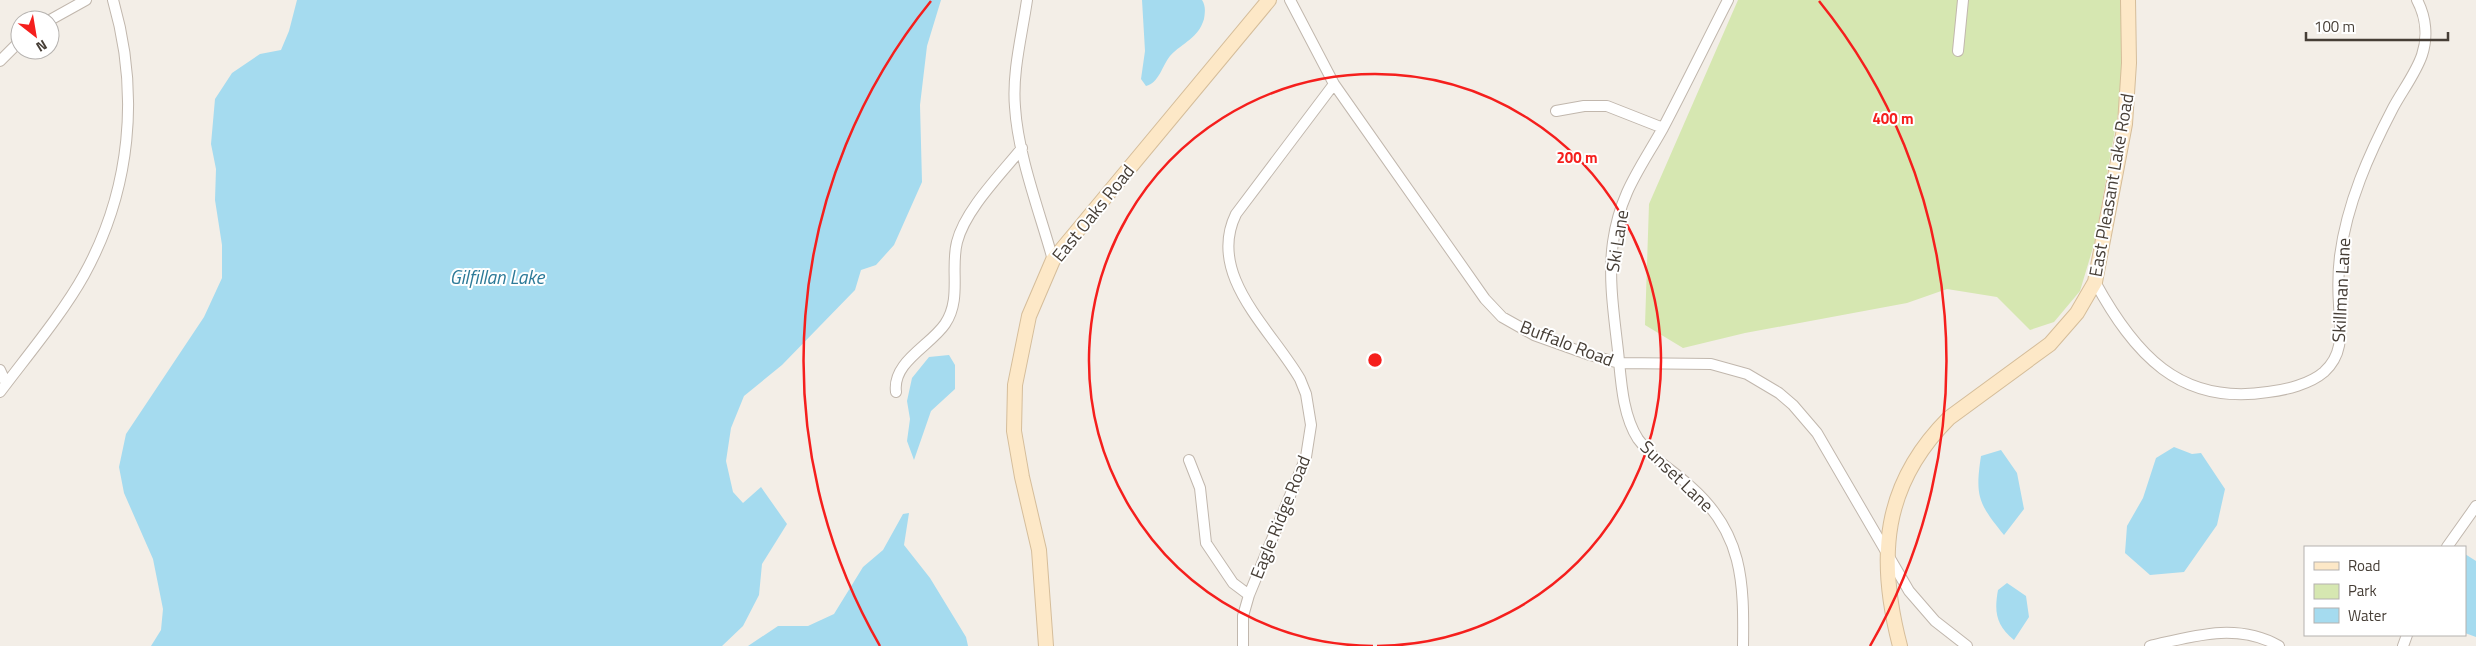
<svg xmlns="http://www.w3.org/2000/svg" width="2476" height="646" viewBox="0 0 2476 646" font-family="'Titillium Web',sans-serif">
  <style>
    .green { fill: #d6e7b1 }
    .water { fill: #a5dbef }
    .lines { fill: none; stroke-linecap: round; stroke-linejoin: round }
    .street-casing { stroke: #c1b7ad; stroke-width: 12 }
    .secondary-casing { stroke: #d5bd9a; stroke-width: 16 }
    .street { stroke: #fff; stroke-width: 10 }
    .secondary { stroke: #fde8c7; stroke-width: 14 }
    .ring { fill: none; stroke: #f51f1d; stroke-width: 2.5 }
    .labels { text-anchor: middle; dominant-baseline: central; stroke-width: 4; stroke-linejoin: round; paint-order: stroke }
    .street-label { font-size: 18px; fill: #463e36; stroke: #fff }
    .water-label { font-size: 19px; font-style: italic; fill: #2d7a98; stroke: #fff }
    .centre { fill: #f51f1d; stroke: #fff; stroke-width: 2.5 }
    .ring-label { font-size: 15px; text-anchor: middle; font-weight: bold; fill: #f51f1d; stroke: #fff; stroke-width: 4; stroke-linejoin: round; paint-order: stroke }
  </style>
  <rect width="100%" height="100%" fill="#f3eee7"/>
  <path class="green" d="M1738,0h386l-2,91 -27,150 -15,50 -26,31 -24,8 -33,-33 -50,-8 -40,14 -162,30 -62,15 -38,-23 4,-121z"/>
  <path class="water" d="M297,0h644l-14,46 -7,59 2,77 -28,63 -18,20 -15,5 -6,20 -73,75 -38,31 -13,32 -5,33 7,31 10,11 18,-16 26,37 -25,40 -3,31 -16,31 -21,20h-571l10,-16 2,-21 -10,-50 -29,-66 -5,-26 7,-33 78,-117 18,-39v-33l-7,-45 1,-31 -5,-25 4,-45 17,-26 28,-19 21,-4 8,-19z
    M1142,0h60c4,6 3,13 2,19 -6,20 -21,23 -34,37 -8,10 -11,27 -24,30l-5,-7 4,-28z
    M949,355l6,10v24l-24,22 -17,49 -7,-19 3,-22 -3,-18 5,-23 17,-21z
    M2174,447l18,7 9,-1 24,36 -8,36 -33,47 -34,3 -25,-22 2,-27 16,-28 13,-40z
    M2001,450l16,23 7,36 -20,26c-26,-32 -29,-39 -23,-79z
    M909,513l-5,32 26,33 36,59 2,9h-220l30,-20h30l26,-12 29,-47 20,-17 20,-36z
    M2465,554l11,7v76l-11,-4z
    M2007,583l19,13 3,21 -15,23c-18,-15 -20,-28 -16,-50z"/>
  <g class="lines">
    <g class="street-casing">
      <path id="street" d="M1027,0c-5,35 -15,72 -12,107 3,49 25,106 38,153
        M1290,0l44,84 151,215 17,18 32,18 56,20 29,8 92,1 36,10 32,19 14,12 24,28 92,158 26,30 32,25
        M1728,0c-22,43 -43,86 -65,128 -23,41 -43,65 -50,114 -5,36 1,73 5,109 3,28 4,63 20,88 14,20 36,32 53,48 52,46 53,95 52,159
        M50,20l36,-20
        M1958,51l5,-51
        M0,61l20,-20
        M1556,111l28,-5h23l56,22
        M2095,282c39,71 84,124 173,110 18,-2 42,-8 56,-20 21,-19 16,-42 15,-67 -1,-16 -1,-33 1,-49 7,-53 29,-102 53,-148 9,-17 23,-35 29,-53 6,-18 4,-38 -5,-55
        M0,370l6,13
        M0,392c27,-36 63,-79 84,-117 47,-85 56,-182 29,-275
        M896,392c-4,-30 34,-46 49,-68 17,-25 5,-55 12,-82 8,-32 44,-68 65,-94
        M1189,460l11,28 6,55 27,40 16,12
        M2447,547l29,-41
        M1243,646v-30l6,-21 57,-138 5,-32 -5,-31 -6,-15c-29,-50 -94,-104 -64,-165l98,-130
        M2150,646c43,-10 87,-24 129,0
        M2403,646l4,-11"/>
    </g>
    <g class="secondary-casing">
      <path id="secondary" d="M1046,646l-7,-96 -17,-73 -8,-46 1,-46 14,-69 24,-56 216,-260
        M1900,646c-23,-88 -18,-161 49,-228l101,-74 27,-31 18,-31 30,-158 4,-61 -1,-63"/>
    </g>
    <use href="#street" class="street"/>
    <use href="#secondary" class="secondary"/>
  </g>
  <g class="ring">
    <path d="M1373 646A286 286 0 1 1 1377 646"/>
    <path d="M880 646A571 571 0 0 1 931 1M1819 1A571 571 0 0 1 1870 646"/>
  </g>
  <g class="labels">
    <g class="street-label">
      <text transform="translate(2111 185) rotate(-80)">East Pleasant Lake Road</text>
      <text transform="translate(1093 213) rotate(-51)">East Oaks Road</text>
      <text transform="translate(1617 241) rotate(-81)">Ski Lane</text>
      <text transform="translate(2341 290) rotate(-87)">Skillman Lane</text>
      <text transform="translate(1567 343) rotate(21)">Buffalo Road</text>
      <text transform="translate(1677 476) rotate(44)">Sunset Lane</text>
      <text transform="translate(1280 517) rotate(-68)">Eagle Ridge Road</text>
    </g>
    <g class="water-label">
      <text x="497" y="276">Gilfillan Lake</text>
    </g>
  </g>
  <circle cx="1375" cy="360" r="8" class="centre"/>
  <g class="ring-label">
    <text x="1893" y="124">400 m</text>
    <text x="1577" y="163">200 m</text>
  </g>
  <rect x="2304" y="546" width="162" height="90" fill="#ffffff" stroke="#b5b2af"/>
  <rect x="2314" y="562" width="25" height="8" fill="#fde8c7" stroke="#b5b2af"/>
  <text x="2348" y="571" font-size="15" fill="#463e36">Road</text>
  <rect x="2314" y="584" width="25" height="15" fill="#d6e7b1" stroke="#b5b2af"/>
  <text x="2348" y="596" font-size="15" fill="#463e36">Park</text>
  <rect x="2314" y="608" width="25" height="15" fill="#a5dbef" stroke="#b5b2af"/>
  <text x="2348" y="621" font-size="15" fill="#463e36">Water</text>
  <g transform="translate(35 35) rotate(149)"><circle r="24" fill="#ffffff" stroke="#b5b2af"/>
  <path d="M0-4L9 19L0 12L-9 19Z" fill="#f51f1d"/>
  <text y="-8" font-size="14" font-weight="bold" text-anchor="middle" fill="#463e36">N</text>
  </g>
  <path d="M2306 32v8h142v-8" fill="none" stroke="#463e36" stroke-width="2.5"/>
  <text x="2314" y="32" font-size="15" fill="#463e36" stroke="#ffffff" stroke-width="4" paint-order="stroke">100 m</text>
</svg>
